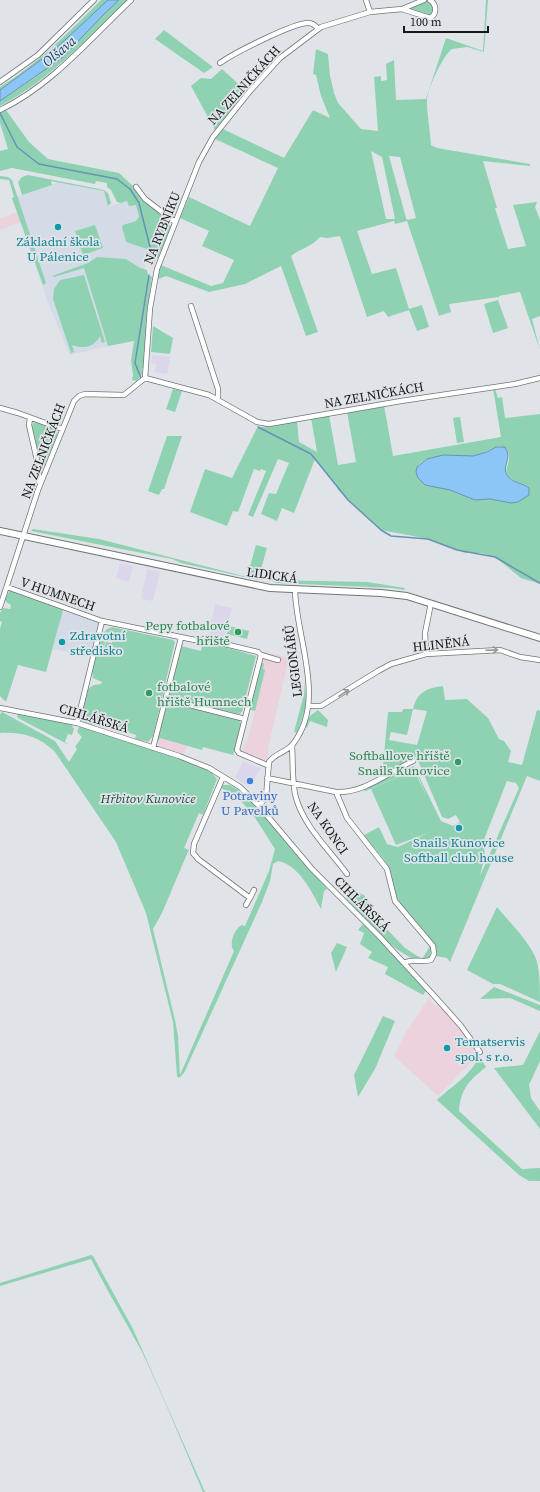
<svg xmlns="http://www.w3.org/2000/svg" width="540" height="1492" viewBox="0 0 540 1492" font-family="'Source Serif 4',serif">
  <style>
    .commercial { fill: #dbd6ec }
    .industrial { fill: #ebd2dc }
    .built { fill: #d3dbe7 }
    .green { fill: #8fd2b2; fill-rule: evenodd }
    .water { fill: #8bc6f7; stroke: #6892b5 }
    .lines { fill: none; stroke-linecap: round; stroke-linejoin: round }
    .stream { stroke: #6892b5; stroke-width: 1.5 }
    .street-casing { stroke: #71757a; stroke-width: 6 }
    .secondary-casing { stroke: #71757a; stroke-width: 8 }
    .street { stroke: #fff; stroke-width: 4.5 }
    .secondary { stroke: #fff; stroke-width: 6 }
    .oneway { stroke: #969798 }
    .culture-dot { fill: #0f9aa8; stroke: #e0e4e9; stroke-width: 1.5 }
    .leisure-dot { fill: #2e9e5b; stroke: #e0e4e9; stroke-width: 1.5 }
    .shop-dot { fill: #3f7fe0; stroke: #e0e4e9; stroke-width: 1.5 }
    .labels { text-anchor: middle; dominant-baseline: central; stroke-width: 3.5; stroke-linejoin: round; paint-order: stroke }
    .street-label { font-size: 13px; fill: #16181a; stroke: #e0e4e9 }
    .culture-label { font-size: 13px; fill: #0d838f; stroke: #e0e4e9 }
    .leisure-label { font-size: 13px; fill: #27864d; stroke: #e0e4e9; text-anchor: end }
    .shop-label { font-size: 13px; fill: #366cbe; stroke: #e0e4e9 }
    .park-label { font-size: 13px; font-style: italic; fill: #204c39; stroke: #e0e4e9 }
    .water-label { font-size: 14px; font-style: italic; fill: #0f4970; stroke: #e0e4e9 }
  </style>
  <rect width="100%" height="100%" fill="#e0e4e9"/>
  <path class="commercial" d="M152,355l18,2 -3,17 -12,-2 1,-8 -5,-1z
    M120,563l13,3 -4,16 -13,-4z
    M147,569l13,3 -7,29 -12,-2z
    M215,604l17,4 -9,33 -15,-4z
    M243,762l18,6 -12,19 -14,-10z"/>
  <path class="industrial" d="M17,212l4,10 -21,8v-11z
    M263,651l26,7 -21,90v9l-3,4 -24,-9 6,-11 8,-30 -6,-2z
    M160,735l28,9 -4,10 -26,-8z
    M429,998l4,5 3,3 3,-1 21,24 18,26 -40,41 -44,-40 12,-24z"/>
  <path class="built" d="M59,182l45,9 5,15 19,-5 8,4 11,47 -13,88 -64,15 -21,-50 -37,-107z
    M16,593l84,29 -10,35 -38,-8 -6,23 -28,-7 -8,-55z"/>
  <path class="green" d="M101,0h7l-55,51 -53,39v-3c39,-24 69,-55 101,-87z
    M119,0h9c-41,38 -78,80 -128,106v-5l34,-23z
    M486,0h2l-4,52 -17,-5 -15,2c-9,6 -25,41 -25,52 0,14 3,29 4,44l6,3 93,16v2l-47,-5 14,47h-2l13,41 18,-3 -13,-41 24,-3 -2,5 5,13v96l-8,3 8,31 -20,-58 -21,4v1l-50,7 2,8 -12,4 -32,-95 -12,3 -1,-3 -37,10 15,43 24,-6 13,41 13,-4 7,22 -12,4 -8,-21 -21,7 -4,-6 -17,6 -27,-81 -13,2 -7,-1c-7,9 -20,12 -29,19l27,76 -12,4 -25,-70 -36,18 -36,8 -43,-16 -7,3 -1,-1 3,-13 50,21 12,-3 11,-23 -32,-14 7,-15 -29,-13 9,-21 61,29 28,-58 -63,-29 8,-10 61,29 29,-48 17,8 -9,-22 -5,-21 -3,-1 3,-25 12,5 2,22 4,17 4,10 23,26 17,2 -4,-54 7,-1v5l6,-1 -1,-16 8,-4 2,40 30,-1 20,-61 37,13zM371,151l11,6 13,62h-9zM389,156l11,1 16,61 -9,2 -1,-2z
    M428,1l4,2 2,8 -5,6 -20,-8z
    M164,30l49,37 -9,6 -49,-34z
    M222,69l24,22 -31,39 -24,-44 10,-8 10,1z
    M6,110l23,32 19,17 71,14 16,15 6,10 24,20 1,5 5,3 -13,32h-2l-2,5 -4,-3 -1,3 -3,-1 1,-13 -21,-7 -4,-15 1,-2 13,-4 3,-4 -3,-12 -7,1 -2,-5 -6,2 -4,-1 -6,-12 -4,-3v-4l-11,-2 -1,3 -83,-16 -12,3v-20l8,-2 -8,-26v-10z
    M28,175l76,15 4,3 3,10 -3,3 -4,-15 -53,-10 1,4 -30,10 -4,-13 4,-5z
    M0,176l8,1 4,3 34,103 -3,2 -31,-87 2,-1 -5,-17 -9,-1z
    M95,225l8,23 -20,7 -8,-24z
    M97,257l29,2 14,9 7,2 1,5 4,2 -5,35 -3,56h-2v6l-5,7 -5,-1 1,-5 -2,-15 3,-19 -26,5 -24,-78 -30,9 -2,-1 36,-13z
    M84,275l21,67 -3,1 -2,-7c-6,12 -17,13 -28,9l2,7 -3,1 -18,-54 1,-10 6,-9z
    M498,300l10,28 -15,5 -9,-29z
    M153,326l20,12 -3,16 -19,-2z
    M493,388l2,1 3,9 4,-1 3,21 35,-4v170l-19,-6 -26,-21 -14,-4h-16l-36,-14 -48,-9 -43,-40 -2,-5 -21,-26 -21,54 -12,-5 -5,13 -16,-7 8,-21 7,1 13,-31 -11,-4 -25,58 -5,-2 18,-44 -5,-2 -1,2 -6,-2 -16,43 -5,-1 -6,15 -37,-14 15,-43 27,9 25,-50 40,-7 2,21 18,10 -6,-34 18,-3 9,50 18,-3 -9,-50 37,-7 9,51 108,-19zM499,446l7,2c12,20 -18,23 22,39l-10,15 -3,1 -25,-4 -15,1 -25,-10 -20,-4 -13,-19c12,-17 39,-8 56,-11 10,-2 17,-7 26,-10z
    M173,389l9,2 -7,21 -9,-3z
    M460,417l4,25 -7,1 -4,-25z
    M34,422l20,6 3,4v3l-13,32 -3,-1 -9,-40z
    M167,436h15l-18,53h-2l-3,6 -11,-4z
    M33,529l66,10 148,38 9,-32 11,3 -9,32 -77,-17 -9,-4 -141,-28z
    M270,580l97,2 38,6 -1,2 -12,-2 -115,-5z
    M10,590l53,20 -17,62 -28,-7 -12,37 -6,-6v-67l2,-7 -2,-1v-8l3,-5 7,1 1,-4 -5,-3 -1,-3z
    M229,626l20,5 -2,8 -20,-5z
    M112,627l61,13 2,2 -22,94 -5,6 -13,-3 1,-4 -43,-14 -1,4 -11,-4 -1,-3 6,-28 8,-5 7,-1 1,-2 -9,-4 -1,-7 7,-31 6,2 -2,10 3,-10 6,1 1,-5 -11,-3 5,-6z
    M203,641l53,15 -14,56 -3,2 -69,-16 -1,-3 12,-49 20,5z
    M264,663l-1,6 2,1 -10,41 -6,-2 11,-45z
    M305,681l1,25 -9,27 -3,-1 10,-38z
    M443,686l2,14 22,-1 21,19 11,21 5,2 7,10 -3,11 14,3 15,-55 3,1v70l-13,-5 -77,186 -3,-4 -11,-2c-5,-29 -28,-35 -40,-60 -5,-9 -3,-20 -8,-30 -6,-11 -17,-21 -24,-31l15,-8 8,17 11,3 30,-14 -32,12 -25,-56 43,-19 13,27 -12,-28 -49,22 -4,-1 52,-24 27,55 12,5 7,-4 -4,-7 -8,4 -6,-2 -25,-59 2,-3 -33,17 -3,-7 5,-53h14l1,-3h10c4,-17 14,-21 30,-23zM413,709l14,2 -10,34 -28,-5 2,-8 16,3zM507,781l9,2 3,5 -39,88 5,-21 -2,-13z
    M172,702l67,17 2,5 -8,31 -30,-8 -1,3 -42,-12 -2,3c-1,-7 6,-35 14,-39z
    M318,710l10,10 -1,7 -17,-6 -3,7 -2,-2 5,-10z
    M2,712l53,29 14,21 8,-13 -2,-2 7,-10 -5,-5 2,-5h3l115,38 14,7 6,7 -14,36 -4,-2 -15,35 5,2 -2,4 -25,59 -9,16 22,91 3,16 2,39 54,-124c-6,-7 1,-23 8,-26l3,1 24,-55 6,-22c-15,-23 -28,-50 -54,-61l2,-3h7l15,9 82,95 -3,2 -3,18c-9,-17 -22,-44 -43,-48l-5,3 -3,17 -8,21 -78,171 -5,5 -2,-2 -4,-54 -27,-109 -30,-71 -61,-90c-16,-16 -33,-20 -55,-19v-19z
    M19,713l52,11 3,5 -2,6 -4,-1 -3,8 4,3 -51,-27 -1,-3z
    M355,891l9,4 10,17 -2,2 33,34 17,11 8,-13 2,1 -3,11c-23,13 -68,-45 -83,-60z
    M497,907c12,15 35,37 40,55 3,13 3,26 3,40l-40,-18h-7l-26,-14z
    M363,924l33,33 30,34 -3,4 -38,-21 3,-7 -20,-9 4,-6 -12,-8 4,-11 -6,-3z
    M337,943l10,4 -11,25 -5,-19z
    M494,987l46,18v6l-30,-13 -30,1z
    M383,1016l12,5 -20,48 -17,28 -4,-22z
    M540,1031v30l-11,24 2,13 9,13v18l-46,-61 29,-3z
    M478,1055l8,12c-17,14 -25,21 -27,44l63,58 18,-1v13h-11l-10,-6 -82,-75c11,-11 40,-29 41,-45z
    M91,1255l2,1 40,73 72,163h-2c-20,-47 -39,-94 -61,-140 -17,-32 -35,-61 -51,-93l-91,27v-3z"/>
  <path class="water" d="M108,0h11l-15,14 -41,43 -63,44v-11l53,-39z
    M496,447h9c8,12 -4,20 2,28 5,8 16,8 22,13v7l-11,7 -7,1 -21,-4 -15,1 -25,-10 -25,-5 -7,-7 -2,-6 1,-5 10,-8 16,-4 30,1 14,-4z"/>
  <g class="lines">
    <path class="stream" d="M0,113l17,34 22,17 78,15 13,10 9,14 11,44 1,12
      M141,378l-6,-15 14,-88
      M258,427l53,27 37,46 33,30 10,6 37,3 29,11 38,7 45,26"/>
    <g class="street-casing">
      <path id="street" d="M366,0l4,12
        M402,9l28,9c7,-4 7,-13 0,-18
        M220,63c14,-10 73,-40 88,-40 5,0 8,3 10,6
        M0,82l38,-27 56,-55
        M0,110c51,-24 91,-72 131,-110
        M136,187l9,12 30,23
        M191,306l27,83v9
        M145,378l64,17 48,27 12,2 132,-23 114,-17 25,-6
        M0,408l18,5 44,16
        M30,418l-1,7 10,44v13
        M7,587l95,34 98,20 4,-2 54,13 3,3 17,5
        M0,607l38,-117 36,-89 5,-5 6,-2 39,1 21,-17 5,-70 7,-39 42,-107 14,-25 37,-46 30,-33 41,-31 49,-15 32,-3 22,-9
        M426,654l-1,-21 6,-30
        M261,655l-24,95 2,3 28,12
        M166,699l79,20
        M309,706h12l57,-35 13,-7 35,-10 74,-4 20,7 20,3
        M0,708l77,15 102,33 30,12 31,19 19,19 53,63 67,67 59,64 23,26 19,26
        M77,723l25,-102
        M292,745c1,17 0,33 3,49 7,31 34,55 52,80
        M153,748l28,-110
        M223,777l-29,67 -1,9 5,6 52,39 -4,7
        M267,778l69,14c27,2 53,-20 77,-31
        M336,792l11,26 40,51 8,32 38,45 1,8 -3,6c-9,3 -19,-2 -27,3
        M259,806l7,-9 3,-35c6,-9 18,-10 24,-18 34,-44 3,-105 2,-154
        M250,898l4,-8"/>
    </g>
    <g class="secondary-casing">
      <path id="secondary" d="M0,531l270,57 111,5 26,3 133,42"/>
    </g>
    <use href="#street" class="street"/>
    <use href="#secondary" class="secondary"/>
  </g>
  <defs><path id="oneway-shaft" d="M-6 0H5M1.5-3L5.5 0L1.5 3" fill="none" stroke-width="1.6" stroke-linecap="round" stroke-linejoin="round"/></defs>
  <g class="oneway">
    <use href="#oneway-shaft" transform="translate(492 650) rotate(-2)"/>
    <use href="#oneway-shaft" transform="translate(344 693) rotate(-33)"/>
  </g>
  <g class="culture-dot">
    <circle cx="58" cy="227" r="4"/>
    <circle cx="62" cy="642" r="4"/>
    <circle cx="459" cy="828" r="4"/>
    <circle cx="447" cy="1048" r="4"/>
  </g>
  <g class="leisure-dot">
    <circle cx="238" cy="632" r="4"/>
    <circle cx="149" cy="693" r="4"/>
    <circle cx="458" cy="762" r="4"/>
  </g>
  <circle class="shop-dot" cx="250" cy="781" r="4"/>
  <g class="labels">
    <g class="street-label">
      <text transform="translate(244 85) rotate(-48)">NA ZELNIČKÁCH</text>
      <text transform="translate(162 228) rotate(-68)">NA RYBNÍKU</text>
      <text transform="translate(374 395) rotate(-10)">NA ZELNIČKÁCH</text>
      <text transform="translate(43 451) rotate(-69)">NA ZELNIČKÁCH</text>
      <text transform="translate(272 575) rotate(8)">LIDICKÁ</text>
      <text transform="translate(58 594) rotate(19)">V HUMNECH</text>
      <text transform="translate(441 644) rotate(-6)">HLINĚNÁ</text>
      <text transform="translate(293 661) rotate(-97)">LEGIONÁŘŮ</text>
      <text transform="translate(94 718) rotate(17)">CIHLÁŘSKÁ</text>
      <text transform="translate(328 828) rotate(55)">NA KONCI</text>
      <text transform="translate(362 904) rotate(45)">CIHLÁŘSKÁ</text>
    </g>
    <g class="culture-label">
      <text x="58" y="241">Základní škola<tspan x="58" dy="15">U Pálenice</tspan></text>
      <text x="70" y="635" text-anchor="start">Zdravotní<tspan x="70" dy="15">středisko</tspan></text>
      <text x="459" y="842">Snails Kunovice<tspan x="459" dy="15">Softball club house</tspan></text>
      <text x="455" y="1041" text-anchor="start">Tematservis<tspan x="455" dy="15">spol. s r.o.</tspan></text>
    </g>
    <g class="leisure-label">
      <text x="230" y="625">Pepy fotbalové<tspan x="230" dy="15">hřiště</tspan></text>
      <text x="157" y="686" text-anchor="start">fotbalové<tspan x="157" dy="15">hřiště Humnech</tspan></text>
      <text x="450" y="755">Softballove hřiště<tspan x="450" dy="15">Snails Kunovice</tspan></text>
    </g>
    <g class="shop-label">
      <text x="250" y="795">Potraviny<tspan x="250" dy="15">U Pavelků</tspan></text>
    </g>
    <g class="park-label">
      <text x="148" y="798">Hřbitov Kunovice</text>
    </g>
    <g class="water-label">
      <text transform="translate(59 51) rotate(-40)">Olšava</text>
    </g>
  </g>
  <path d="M404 26v6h84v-6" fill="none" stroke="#16181a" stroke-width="2"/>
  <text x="410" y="26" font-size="12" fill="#16181a" stroke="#e0e4e9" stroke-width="3" paint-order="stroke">100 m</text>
</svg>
